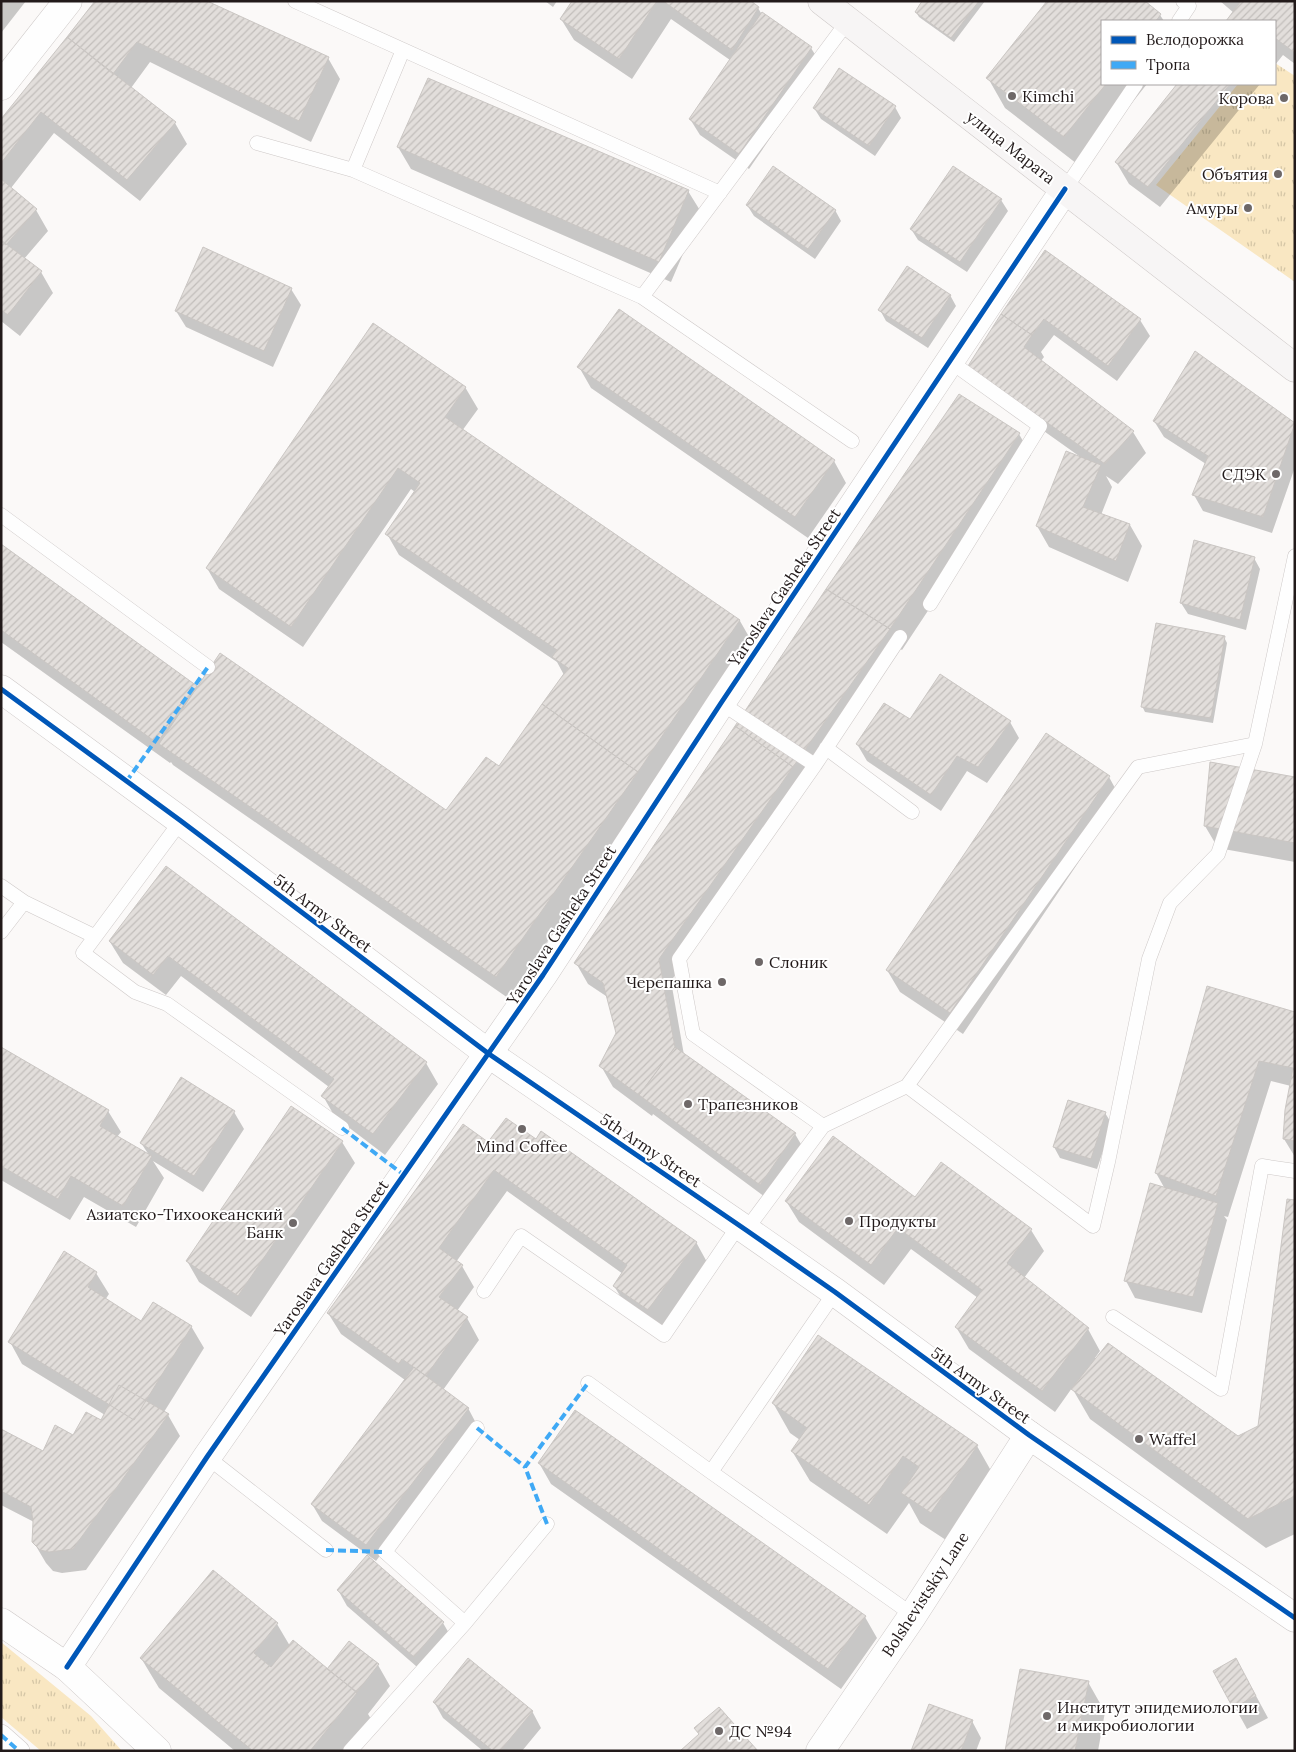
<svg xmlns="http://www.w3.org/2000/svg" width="1296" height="1752" viewBox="0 0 1296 1752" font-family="Lora,serif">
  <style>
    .grass { fill: url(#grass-tufts) }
    .shadow { fill: #0003 }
    .building { fill: url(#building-hatch); stroke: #cac6c3 }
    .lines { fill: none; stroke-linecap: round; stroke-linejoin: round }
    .service-casing { stroke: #cec9c8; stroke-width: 15 }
    .pedestrian-casing { stroke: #cec9c8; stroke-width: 22 }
    .minor-casing { stroke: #cec9c8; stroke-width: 29 }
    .tertiary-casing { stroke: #cec9c8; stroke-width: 29 }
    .secondary-casing { stroke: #cec9c8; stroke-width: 29 }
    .service { stroke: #fefefe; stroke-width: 14 }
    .pedestrian { stroke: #fefefe; stroke-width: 21 }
    .minor { stroke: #fefefe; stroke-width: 28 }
    .tertiary { stroke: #fefefe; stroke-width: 28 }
    .secondary { stroke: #f7f5f5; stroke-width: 28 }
    .quiet { stroke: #3fa9f5; stroke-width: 4; stroke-dasharray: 8 4; stroke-linecap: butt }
    .cycleway-casing { stroke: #fff; stroke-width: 8 }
    .cycleway { stroke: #0057b8; stroke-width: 5 }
    .poi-dot { fill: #6e6868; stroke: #fff; stroke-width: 2 }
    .labels { text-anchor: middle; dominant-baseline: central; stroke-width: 4; stroke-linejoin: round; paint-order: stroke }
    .poi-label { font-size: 16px; fill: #221a1a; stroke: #fff; text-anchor: start }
    .street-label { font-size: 16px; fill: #221a1a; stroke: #fff }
  </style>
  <defs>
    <pattern id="grass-tufts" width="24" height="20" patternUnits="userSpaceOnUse" patternTransform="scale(1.25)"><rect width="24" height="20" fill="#f9e7c2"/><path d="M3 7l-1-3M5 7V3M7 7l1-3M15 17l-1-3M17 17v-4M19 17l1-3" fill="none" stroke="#d5c6a6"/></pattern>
    <pattern id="building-hatch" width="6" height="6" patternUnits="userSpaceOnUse" patternTransform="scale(1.25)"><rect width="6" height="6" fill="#e2dedb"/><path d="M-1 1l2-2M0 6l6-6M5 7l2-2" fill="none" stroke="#c2bebb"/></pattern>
  </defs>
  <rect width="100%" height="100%" fill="#fbf9f8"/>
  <path class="grass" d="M1275,63l20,13v206l-139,-97 82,-101h37z
    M1,1642l90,74 31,35h-81l-40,-34z"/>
  <path class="shadow" d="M1,1h25l-25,32z
    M96,1l232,57 12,21 -29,63 -161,-80 -19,26 44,35 12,21 -47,57 -86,-68 -43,55 25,22 12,21 -24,28 17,13 12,21 -33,43 -19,-15v-200z
    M545,1h12l-4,6z
    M574,1h174l10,7 3,5 50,35 10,16 -72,105 -49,-34 -10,-16 40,-59 -59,-41 -39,60 -58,-39 -13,-21z
    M924,1h61l-31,41 -35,-25 -3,-5z
    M1049,1h94l17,14 4,6h-62v63h45l-66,83 -76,-59 -17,-30z
    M1220,1h75v63l-12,-9 -8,10v-44h-47l6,-8z
    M1178,84h82l-100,123 -31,-23 -13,-22z
    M895,107l6,11 -26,38 -54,-37 -7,-11z
    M398,147l290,44 13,21 -30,70 -260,-113z
    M953,167l48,33 7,11 -41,61 -49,-32 -7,-11z
    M747,205l88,5 6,11 -26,38 -61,-43z
    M1045,252l95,68 10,16 -33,45 -63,-46 -13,17 3,5 -3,4 92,71 13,21 -28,31 -12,-8 6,11 -11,28 29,10 12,21 -14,36 -79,-35 -12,-21 42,-70 -97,-69z
    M291,289l10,16 -28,62 -87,-40 -10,-16z
    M950,295l6,11 -28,42 -42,-27 -6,-11z
    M579,367l255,94 12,22 -38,55 -217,-150z
    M465,387l13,22 -16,22 278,190 12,21 -102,152 -142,204 -335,-233 -2,-3 -1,1 -169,-121v-96l197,142 249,124 52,-44 65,-93 -7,-13 -158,-107 -12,-21 28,-42 -4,-3 -108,158 -84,-58 -12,-21z
    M1154,421l140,3 1,43 -23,66 -69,-22 -9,-16 12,-31 -42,-27z
    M1019,434l12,21 -129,195 -4,-3 -93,142 -134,192 13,74 111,79 10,17 -36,49 -116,-86 -1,2 -39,-29 -12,-21 17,-32 -9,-36 -21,-14 -12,-21z
    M1254,558l6,11 -14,61 -58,-16 -7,-11z
    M1224,637l3,6 -14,80 -68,-11 -3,-6z
    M910,721l100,1 9,16 -32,45 -20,-12 -26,40 -74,-50 -10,-17z
    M1109,777l12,22 -158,235 -63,-42 -13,-22z
    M1295,778v84l-77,-14 -13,-22z
    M166,868l260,195 12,21 -53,71 -50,-38 -12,-21 6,-9 -148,-111 -15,19 -43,-32 -13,-21z
    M1295,1013v144l-11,-18 7,-53 -20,-5 -43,136 -4,-1 3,4 -25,93 -67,-15 -9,-17 39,-92 -9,-16z
    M1,1049l107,62 13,21 -4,5 32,18 -8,-12 93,-31 10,17 -41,63 -50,-31 11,17 -28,49 -52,-30 -14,23 -69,-40z
    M1105,1113l7,11 -15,45 -37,-11 -6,-11z
    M536,1141l160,101 12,22 -48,67 -33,-24 -13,-21 9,-12 -116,-83 -51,71 6,4 12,21 -17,24 10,7 12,22 -36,50 25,18 9,17 -101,136 -54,-40 -10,-17 93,-124 -64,-46 -13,-21 161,-169z
    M342,1142l13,21 -104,154 -52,-35 -12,-21z
    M942,1164l89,66 13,21 -20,27 64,51 12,22 -5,7 143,80 21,-12 36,-225v333l-29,14 -176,-129 -18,-31 -17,24 -86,-63 -13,-22 22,-29 -67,-49 -27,36 -85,-63 -13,-21 130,-2z
    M96,1273l13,21 -4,6 37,22 49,4 13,22 -40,64 4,3 12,21 -94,134 -24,3 -9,-2 -7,-8 -13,-22 1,-19 -33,-17v-75l43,23 57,-31 4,-7 -83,-51 -12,-22z
    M773,1403l204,43 17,30 -45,66 -29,-19 -11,-20 -22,31 -77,-53 -18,-30 8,-11 -10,-7z
    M539,1463l326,154 12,21 -36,51 -290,-205z
    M367,1557l76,66 10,17 -29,33 -77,-67 -9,-16z
    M213,1571l64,53 13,22 37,24 51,-5 12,21 -22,28 6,10 -22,27h-117l-76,-63 -18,-30z
    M1215,1671l33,10 20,37 -21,11z
    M1088,1682l17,30 -7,39h-91z
    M434,1702l98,9 9,17 -19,23h-39l-40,-33z
    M972,1721l9,17 -5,13h-63z"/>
  <path class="building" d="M95,1h112l122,56 -30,64 -162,-79 -24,32 -46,-37z
    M572,1h85l-38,58 -59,-40z
    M663,1h88l8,6 -27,43z
    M922,1h57l-28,37 -36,-26z
    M1047,1h98l16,13 -5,7h-54v63h4l-42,53 -78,-59z
    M1241,1h54v52l-20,-15v-17h-49z
    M762,12l50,35 -73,107 -50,-35z
    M67,37l109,85 -49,58 -86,-68 -40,51v-44z
    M839,68l57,38 -27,40 -56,-38z
    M428,78l261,112 -30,72 -262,-115z
    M1177,84h53l-82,103 -33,-25z
    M773,166l63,44 -28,39 -62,-44z
    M953,166l49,33 -42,63 -50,-33z
    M1,179l36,30 -31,36 -5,-4z
    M1,240l41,31 -34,44 -7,-5z
    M203,247l89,41 -28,63 -89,-40z
    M1045,250l96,69 -33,47 -64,-47 -12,16 -31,-21z
    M907,266l44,29 -29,43 -44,-28z
    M619,309l216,151 -40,57 -218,-150z
    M1001,314l31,21 -8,12 110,84 -29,33 -137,-98z
    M373,323l93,64 -21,30 295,203 -102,152 -96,-68 26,-36 -16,-11 5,-7 -172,-116 35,-51 -22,-15 -107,159 -85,-59z
    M1195,351l100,72 -32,94 -71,-22 16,-39 -55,-35z
    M959,394l61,39 -130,196 -64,-40z
    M1066,451l35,14 -18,42 47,17 -14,37 -80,-35z
    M1194,540l61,17 -15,63 -60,-17z
    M1,544l196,142 -40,57 -156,-113z
    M826,589l64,40 -97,138 -58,-41z
    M1156,623l69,13 -14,82 -70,-11z
    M220,653l226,157 40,-53 13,9 43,-62 96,68 -142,205 -337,-233z
    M940,674l71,47 -33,46 -21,-11 -26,39 -75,-51 28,-41 26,16z
    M735,726l58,41 -134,192 16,88 -36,48 -40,-29 17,-33 -13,-50 -29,-20z
    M1046,733l64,43 -160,237 -64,-43z
    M1210,762l85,15v66l-91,-17z
    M166,866l261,196 -54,72 -52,-38 13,-17 -166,-123 -15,19 -44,-34z
    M1207,986l88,26v129l-12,-2 2,-29 8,-42 -34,-7 -43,135 -61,-23z
    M1,1047l108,63 -9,16 52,30 -29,50 -52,-30 -13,23 -57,-33z
    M675,1047l121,86 -36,52 -121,-90z
    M181,1077l54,34 -41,65 -54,-33z
    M1068,1100l38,12 -15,47 -38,-12z
    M291,1106l52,35 -105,155 -52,-35z
    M506,1118l30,21 5,-8 156,111 -49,68 -35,-24 14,-21 -133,-95 -55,78 24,17 -24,32 29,20 -42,59 -24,-17 -3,5 -72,-51 136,-189 25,18z
    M833,1136l82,61 26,-35 91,67 -25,34 82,65 -47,63 -87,-64 27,-37 -84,-62 -27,37 -86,-64z
    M1150,1183l68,20 -25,94 -69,-16z
    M1287,1199l8,1v296l-47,23 -177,-130 37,-46 130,93 20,-10z
    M64,1251l33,21 -9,15 53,34 12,-19 39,24 -58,94 -126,-78z
    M818,1335l160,110 -47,68 -30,-20 18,-26 -16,-11 -34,49 -78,-54 16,-23 -35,-25z
    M414,1367l55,41 -103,137 -55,-41z
    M119,1385l50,29 -96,135 -24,3 -9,-2 -8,-8 1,-20 -2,-15 -30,-16v-62l42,22 12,-26 18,10 13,-23 15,8z
    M575,1410l291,206 -38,53 -290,-206z
    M367,1555l77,67 -30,35 -77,-67z
    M213,1570l65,53 -24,30 17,14 22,-27 64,53 -47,58h-57l-113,-93z
    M349,1641l30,23 -22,28 -30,-23z
    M468,1658l65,53 -33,40h-7l-60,-49z
    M1236,1658l20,38 -23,12 -20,-37z
    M1020,1669l69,12 -14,70h-70z
    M929,1704l44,16 -12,31h-50z
    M719,1707l39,44h-78l19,-17 -5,-6z"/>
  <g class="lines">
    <g class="service-casing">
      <path id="service" d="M295,1l425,192
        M848,21l-206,276 210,144
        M1179,21l10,-15 -6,-5
        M257,143l96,27 289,127
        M353,170l50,-120
        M1065,189l71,-105
        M1,515l207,152
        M930,604l110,-178 -89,-64
        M900,637l-85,128 -136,194 14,75 130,92 84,-40 186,140 15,-64 41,-203 21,-56 48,-49 37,-110
        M721,703l94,62
        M826,748l86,64
        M181,821l-98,132 52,39 32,12 175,124
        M1,886l23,16 70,34
        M1,932l23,-30
        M907,1086l231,-319 117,-23 40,-188
        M746,1230l77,-104
        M484,1291l37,-55 143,99 75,-110
        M835,1292l-124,180 202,143
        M1113,1317l108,72 41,-223 33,5
        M588,1383l123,89
        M207,1457l119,93
        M465,1623l82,-99
        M350,1751l115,-128 -80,-71 92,-124"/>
    </g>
    <g class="pedestrian-casing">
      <path id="pedestrian" d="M1,1735l18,16"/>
    </g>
    <g class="minor-casing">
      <path id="minor" d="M1,86l67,-85
        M67,1667l140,-210 336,-482 178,-272 344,-514
        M820,1751l93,-136 116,-180"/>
    </g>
    <g class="tertiary-casing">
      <path id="tertiary" d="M1,689l180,132 308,233 257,176 89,62 194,143 266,183
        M1,1622l66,45 90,84"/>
    </g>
    <g class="secondary-casing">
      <path id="secondary" d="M822,1l473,367"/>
    </g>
    <use href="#service" class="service"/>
    <use href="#pedestrian" class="pedestrian"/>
    <use href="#minor" class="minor"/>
    <use href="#tertiary" class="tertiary"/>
    <use href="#secondary" class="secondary"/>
    <path class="quiet" d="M126,782l82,-115
      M342,1128l62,47
      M477,1428l48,39
      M547,1524l-22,-57 63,-84
      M326,1550l59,2
      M1,1735l18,16"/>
    <g class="cycleway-casing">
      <path id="cycleway" d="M1,689l180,132 308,233 257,176 89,62 194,143 266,183
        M67,1667l140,-210 336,-482 178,-272 344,-514"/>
    </g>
    <use href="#cycleway" class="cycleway"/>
  </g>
  <g class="poi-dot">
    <circle cx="1012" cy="96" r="5"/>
    <circle cx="1284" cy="98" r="5"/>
    <circle cx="1278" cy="174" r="5"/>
    <circle cx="1248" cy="208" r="5"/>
    <circle cx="1276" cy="474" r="5"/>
    <circle cx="759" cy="962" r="5"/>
    <circle cx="722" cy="982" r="5"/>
    <circle cx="688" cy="1104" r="5"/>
    <circle cx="522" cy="1129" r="5"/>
    <circle cx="849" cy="1221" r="5"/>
    <circle cx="293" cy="1223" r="5"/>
    <circle cx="1139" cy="1439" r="5"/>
    <circle cx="1047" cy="1716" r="5"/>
    <circle cx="719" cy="1731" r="5"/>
  </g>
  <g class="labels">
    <g class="poi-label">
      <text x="1022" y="96">Kimchi</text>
      <text x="1274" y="98" text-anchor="end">Корова</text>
      <text x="1268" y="174" text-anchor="end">Объятия</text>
      <text x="1238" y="208" text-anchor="end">Амуры</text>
      <text x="1266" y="474" text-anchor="end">СДЭК</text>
      <text x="769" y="962">Слоник</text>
      <text x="712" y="982" text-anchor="end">Черепашка</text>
      <text x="698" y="1104">Трапезников</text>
      <text x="522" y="1146" text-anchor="middle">Mind Coffee</text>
      <text x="283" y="1214" text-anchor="end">Азиатско-Тихоокеанский<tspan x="283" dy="18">Банк</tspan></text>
      <text x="859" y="1221">Продукты</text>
      <text x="1149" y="1439">Waffel</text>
      <text x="1057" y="1707">Институт эпидемиологии<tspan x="1057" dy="18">и микробиологии</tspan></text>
      <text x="729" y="1731">ДС №94</text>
    </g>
    <g class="street-label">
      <text transform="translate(1011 147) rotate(38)">улица Марата</text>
      <text transform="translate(784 587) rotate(-56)">Yaroslava Gasheka Street</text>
      <text transform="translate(323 913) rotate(37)">5th Army Street</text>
      <text transform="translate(561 925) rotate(-57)">Yaroslava Gasheka Street</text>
      <text transform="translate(651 1150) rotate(34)">5th Army Street</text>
      <text transform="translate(331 1258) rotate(-55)">Yaroslava Gasheka Street</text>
      <text transform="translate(981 1385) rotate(36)">5th Army Street</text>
      <text transform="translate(925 1594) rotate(-57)">Bolshevistskiy Lane</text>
    </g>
  </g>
  <rect width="1296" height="1752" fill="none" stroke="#221a1a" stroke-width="5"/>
  <rect x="1101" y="20" width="175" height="65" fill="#ffffff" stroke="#a7a3a3"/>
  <rect x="1111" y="36" width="25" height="8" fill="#0057b8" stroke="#a7a3a3"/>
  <text x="1146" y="45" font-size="15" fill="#221a1a">Велодорожка</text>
  <rect x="1111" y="61" width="25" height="8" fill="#3fa9f5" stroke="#a7a3a3"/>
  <text x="1146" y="70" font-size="15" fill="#221a1a">Тропа</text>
</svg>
